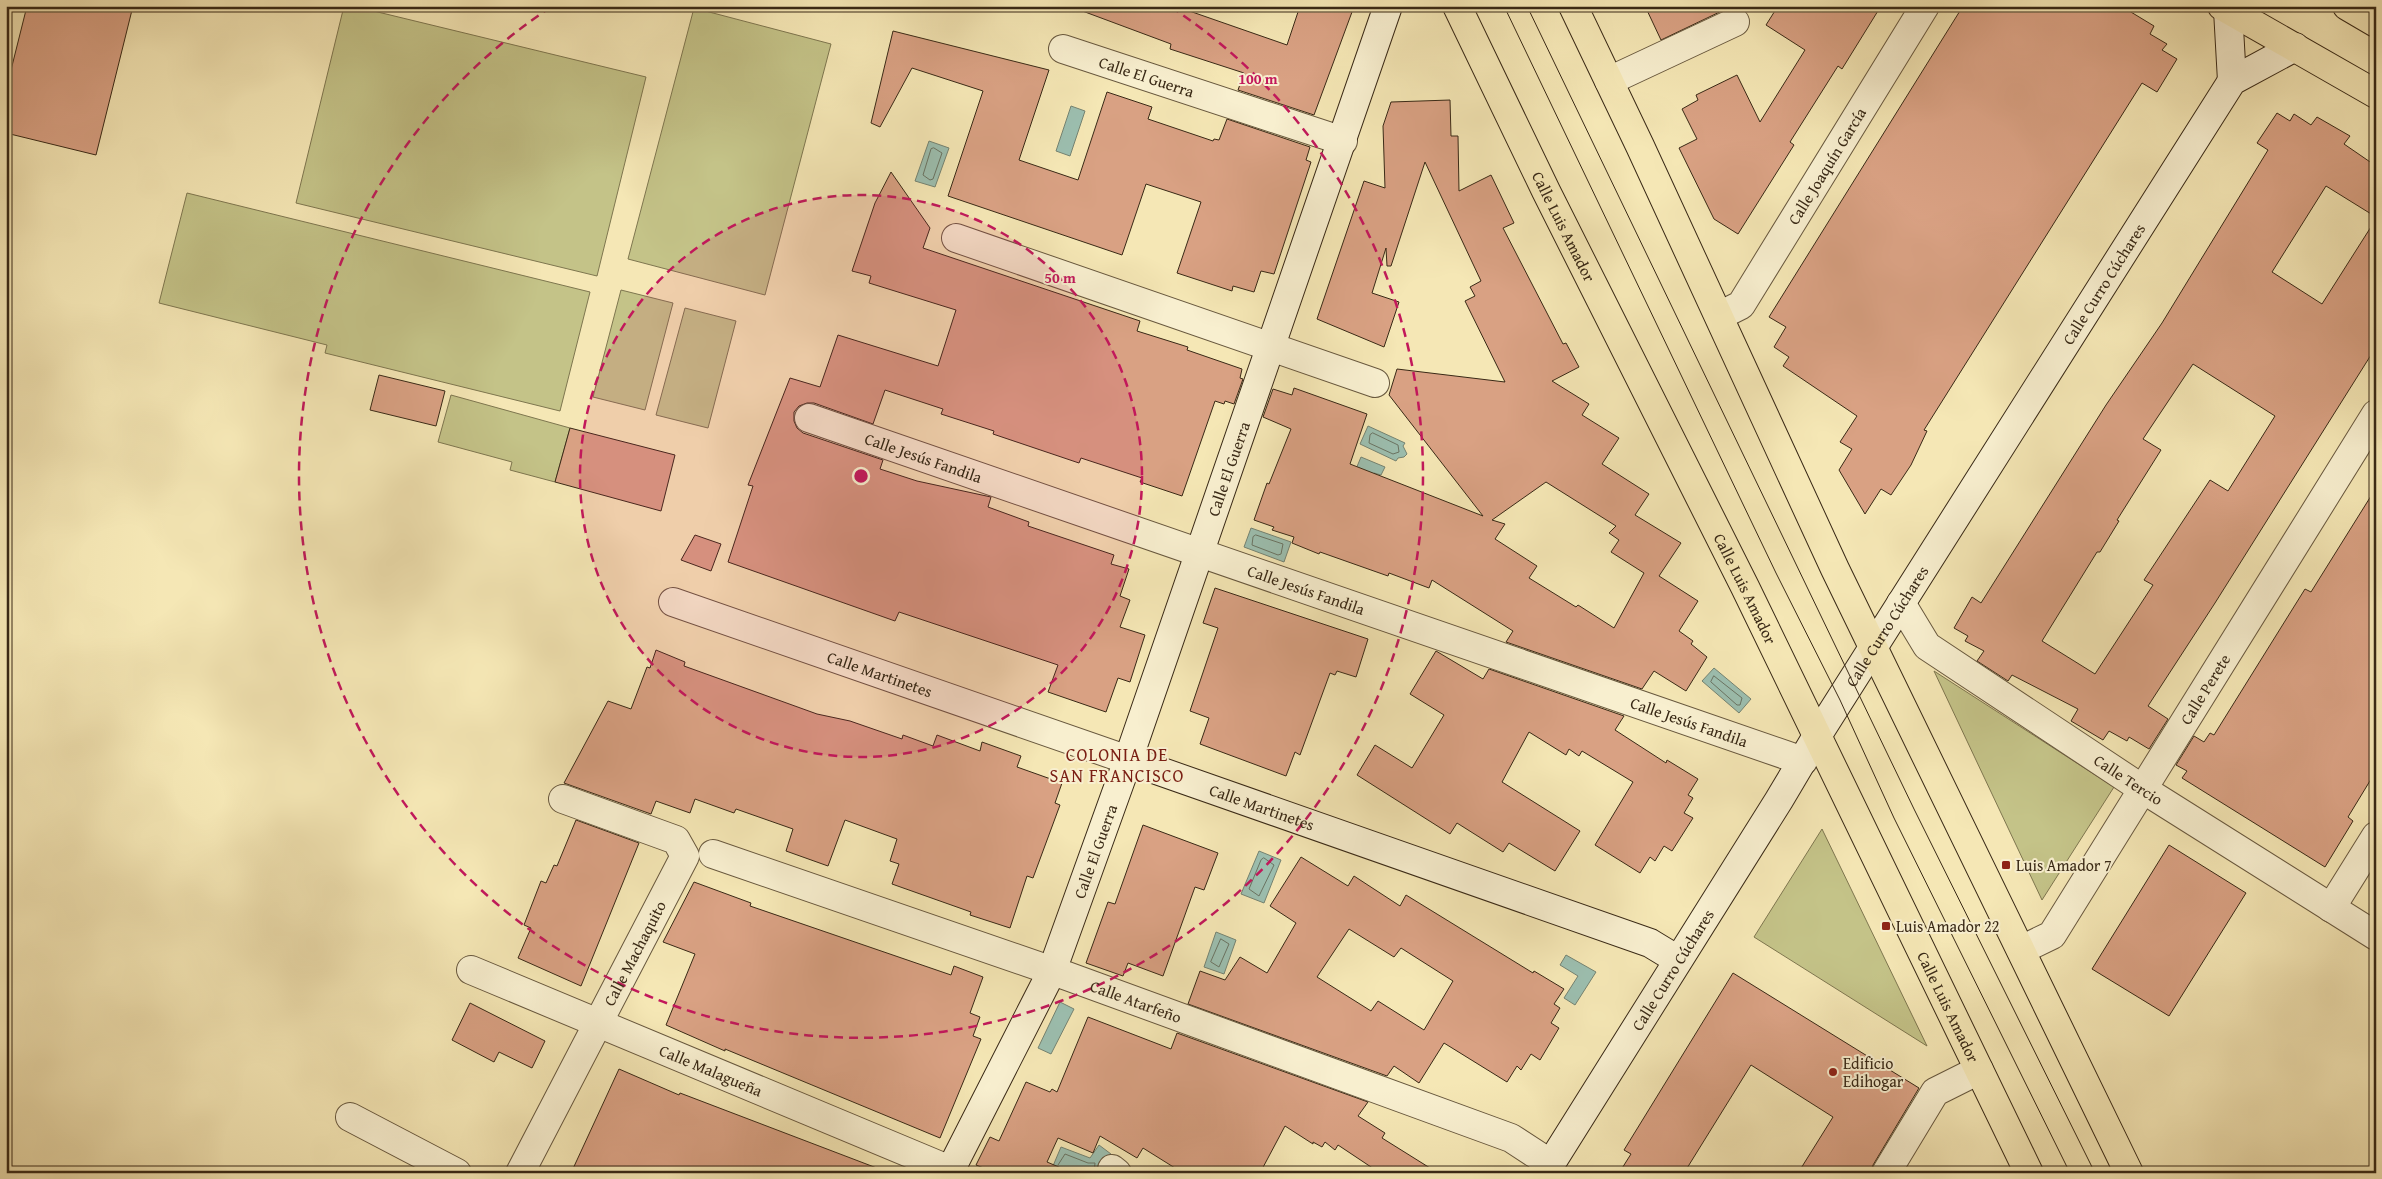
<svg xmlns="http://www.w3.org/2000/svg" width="2382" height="1179" viewBox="0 0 2382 1179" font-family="'Gentium Book Plus',serif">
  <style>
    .green { fill: #c4c388; stroke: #7e764f }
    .water { fill: #9cbfb0; stroke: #748372 }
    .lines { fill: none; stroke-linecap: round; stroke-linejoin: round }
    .shore { stroke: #6a7463; stroke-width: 1 }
    .building { fill: #d9a183; stroke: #392916; fill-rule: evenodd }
    .street-casing { stroke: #68583e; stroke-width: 30 }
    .secondary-casing { stroke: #392916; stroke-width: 30 }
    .primary-casing { stroke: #392916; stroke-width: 30 }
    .street { stroke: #f8efcf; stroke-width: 28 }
    .secondary { stroke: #f8efcf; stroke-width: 28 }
    .primary { stroke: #f5e7b5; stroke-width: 28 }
    .tram { stroke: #392916; stroke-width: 1 }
    .ring { fill: none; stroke: #c2185b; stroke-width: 2.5; stroke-dasharray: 9 6 }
    .poi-dot { fill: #8f2418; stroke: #f8efcf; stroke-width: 2 }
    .labels { text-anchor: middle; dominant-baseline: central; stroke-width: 4; stroke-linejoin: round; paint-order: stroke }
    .street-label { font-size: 16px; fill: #392916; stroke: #f8efcf }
    .poi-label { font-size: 16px; fill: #392916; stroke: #f8efcf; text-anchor: start }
    .neighbourhood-label { font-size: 18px; letter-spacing: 1px; fill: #7a1f14; stroke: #f8efcf }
    .centre { fill: #c2185b; stroke: #f8efcf; stroke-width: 2.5 }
    .ring-label { font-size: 15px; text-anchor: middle; font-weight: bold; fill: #c2185b; stroke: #f8efcf; stroke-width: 4; stroke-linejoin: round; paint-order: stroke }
  </style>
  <rect width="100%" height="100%" fill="#f5e7b5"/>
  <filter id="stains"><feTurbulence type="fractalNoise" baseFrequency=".004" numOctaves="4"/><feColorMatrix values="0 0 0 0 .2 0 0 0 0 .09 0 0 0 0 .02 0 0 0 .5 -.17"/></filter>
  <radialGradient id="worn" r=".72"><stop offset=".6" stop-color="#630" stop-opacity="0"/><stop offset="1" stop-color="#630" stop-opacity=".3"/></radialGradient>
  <path class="green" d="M344,6h9l293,71 -49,199 -301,-73z
    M694,8l137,36 -66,251 -137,-36z
    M187,193l403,99 -30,119 -235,-58 2,-8 -168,-42z
    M621,290l52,13 -28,107 -52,-13z
    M685,308l51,13 -28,107 -52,-13z
    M451,395l119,33 -15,54 -45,-12 2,-8 -74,-20z
    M1934,671l180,116 -72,113z
    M1822,829l105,217 -173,-109z"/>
  <path class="water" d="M1071,106l14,5 -15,45 -14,-5z
    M929,141l20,7 -14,39 -20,-6z
    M1368,426l37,17 -2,3 4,8 -3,3 -6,1 -2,3 -36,-17z
    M1361,457l24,10 -4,8 -7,-2 -10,27 -18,-7z
    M1251,528l40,14 -7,20 -40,-15z
    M1714,668l37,31 -12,14 -37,-32z
    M1259,851l22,9 -17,43 -23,-9z
    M1216,932l20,8 -12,34 -20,-7z
    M1566,955l30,17 -21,33 -11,-7 14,-22 -18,-11z
    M1060,1002l14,7 -23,45 -13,-6z
    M1099,1145l12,9 -15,19h-46l11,-26 29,11z"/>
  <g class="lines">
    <path class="shore" d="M934,148l8,5 -9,26 -3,1 -7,-5 8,-26z
      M1373,433l25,12 1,7 -6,2 -24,-11 1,-8z
      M1256,535l27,9 -2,10 -3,1 -26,-10 1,-8z
      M1714,676l28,22 -2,7h-3l-26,-23z
      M1264,858l10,7 -15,31 -10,-7 12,-29z
      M1221,939l8,5 -10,23 -8,-5z
      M1058,1165l7,-11 23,9h7l-1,10"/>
  </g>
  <path class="building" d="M27,6h106l-37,149 -90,-22v-43z
    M1078,6h97l112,39 13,-39h35l17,6 -38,103 -76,-25 6,-17 -74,-24 1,-5 -94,-35z
    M1645,6h93l-10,2 -67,32z
    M1778,6h103l-39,63 -4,-3 -48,76 4,3 -56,89 -24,-15 -35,-71 18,-9 -15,-30 16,-9 -2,-5 41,-20 23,47 45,-72 -39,-25z
    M1963,6h158l33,20 -4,8 17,10 -5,6 15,9 -20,33 -15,-9 -218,347 3,1 -16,34 -20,30 -10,-6 -16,25 -26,-44 13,-21 -12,-7 17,-26 -74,-50 6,-9 -15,-10 12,-20 -17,-10z
    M893,31l156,39 -30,90 59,20 29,-88 45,15 -4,12 65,22 1,-2 5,1 8,-21 83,28 -4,13 5,2 -37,112 -13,-3 -7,21 -21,-6 -1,5 -55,-18 24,-71 -55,-18 -24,71 -174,-59 35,-105 -71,-23 -32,59 -9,-4z
    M1450,100l1,36h7l1,55 32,-16 23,48 -11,5 60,116 3,-1 13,24 -27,14 37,23 -7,11 37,23 -17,26 47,30 -14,21 46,28 -22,33 39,25 -19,30 14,10 -2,3 16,13 -21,34 -32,-20 -12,18 -136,-47 7,-11 -81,-51 -3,8 -40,-15 -1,3 -68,-24 -1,2 -27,-11 2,-6 -22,-7 2,-3 -20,-7 13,-37 2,1 22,-55 -28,-12 10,-28 19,6 2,-7 73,26 -17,50 133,52 -94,-121 8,-26 108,13 -40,-81 10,-5 -5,-9 11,-6 -56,-119 -34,104h-4l-1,-18 -14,45 27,9 -15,45 -67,-28 47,-138 21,7 -2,-62 8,-24zM1546,482l70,44 -7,7 10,7 -8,12 33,21 -30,55 -36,-23 -2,2 -47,-29 8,-12 -42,-27 10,-15 -13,-4z
    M2277,113l13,8 4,-7 17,11 6,-8 33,19 -6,8 32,22v51l-50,-31 -54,86 50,32 54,-85v128l-161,256 -67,103 20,13 -19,30 -20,-12 -2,4 -18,-10 -6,9 -32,-19 7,-12 -66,-34 -4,6 -31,-20 7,-10 -19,-10 3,-5 -14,-8 18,-31 9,6 125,-198 56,-82 106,-173 -11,-7zM2193,364l82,52 -47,75 -18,-11 -66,100 9,5 -58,89 -53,-33 55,-89h3l19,-31 -2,-1 44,-70 -18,-11z
    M891,172l39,56 -7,20 217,73 -3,10 51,16 -1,3 55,19 -2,9 3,1 -9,25 -9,-3 -1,3 -9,-3 -33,95 -42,-14 2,-4 -61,-20 -2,5 -86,-29 1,-3 -53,-17 2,-5 -58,-19 -12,34 -59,-21h-7l-8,3 -5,6v9l3,7 6,5 80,27 -3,9 37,12 74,16 -3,10 41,15 -1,4 86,29 -3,9 18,5 -9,27 10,4 -10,27 25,8 -15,47 -12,-4 -12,34 -58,-20 10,-27 -159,-53 -4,9 -167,-59 25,-76 -5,-1 42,-107 30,9 18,-52 100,31 18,-56 -87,-27 2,-7 -19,-5 23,-68z
    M379,375l66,16 -9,35 -66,-16z
    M570,428l105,27 -14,56 -106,-29z
    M2376,488v283l-28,46 5,4 -28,46 -143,-89 5,-7 -11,-6 18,-29 10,6 6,-9 4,2 91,-146 6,3z
    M695,535l26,9 -10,27 -30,-11z
    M1215,588l153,51 -12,38 -19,-6 -2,4 -5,-2 -30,82 -5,-3 -9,24 -86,-32 9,-26 -19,-7 28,-83 -15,-5z
    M656,650l29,12 -1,4 133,48 33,7 52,18 1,-4 30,11 4,-11 43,16 2,-9 39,14 -4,11 45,16 -7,20 5,2 -27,73 -6,-2 -17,52 -40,-13 1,-3 -79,-28 7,-20 -9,-3 7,-22 -52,-19 -17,46 -42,-15 7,-22 -57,-20 -2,4 -39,-14 -5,14 -34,-12 -5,13 -87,-31 44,-82 23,8 16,-42 3,1z
    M1436,651l47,28 6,-10 135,47 -9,14 51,33 1,-3 31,19 -10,16 5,3 -9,15 9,5 -21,33 -8,-5 -9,15 -5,-4 -10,16 -45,-28 38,-63 -51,-31 -3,5 -10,-7 -3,6 -37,-23 -27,50 78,49 -25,40 -46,-28 -6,9 -46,-29 -7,11 -93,-59 18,-30 37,23 32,-53 -34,-21z
    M576,820l63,23 -58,143 -63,-28 13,-30 -7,-3 17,-44 5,2 8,-18 3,1z
    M1143,825l75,28 -14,37 -9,-3 -32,89 -35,-13 -5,13 -37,-13 22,-61 7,2z
    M2169,845l77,48 -77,123 -77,-47z
    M1301,857l47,29 6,-10 46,30 6,-11 127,78 1,-2 30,18 -10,15 6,4 -9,15 8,5 -19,32 -9,-6 -10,16 -4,-4 -10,16 -63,-39 -25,40 -25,-17 -7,10 -199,-72 12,-33 25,9 15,-23 27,16 29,-50 -26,-17zM1349,929l45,28 7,-9 52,33 -29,49 -46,-29 -7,10 -54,-34z
    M694,882l57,21 -1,3 201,69 3,-9 29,11 -13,36 10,4 -7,19 8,3 -41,99 -215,-89v2l-59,-26 29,-71 -32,-12z
    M1733,973l186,115 -46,77 -3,8h-72l35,-56 -82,-52 -67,108h-65l12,-19 -7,-4z
    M470,1003l75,38 -13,27 -33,-16 -5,10 -42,-22z
    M1088,1017l83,32 6,-16 191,69 -10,14 27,17 -3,5 56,35h-58l-42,-28 -3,5 -10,-8 -3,5 -9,-5v2l-28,-18 -25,47h-77l-40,-25 -6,10 -37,-22 -7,17 -35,-15 -11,24 26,11h-88l1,-4 -10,-4 14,-28 9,4 27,-59 24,10 2,-3 5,3z
    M619,1069l60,26 1,-2 202,77v3h-311z"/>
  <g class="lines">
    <g class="street-casing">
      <g id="street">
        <path id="s1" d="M1063,49l280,92"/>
        <path d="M1609,81l126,-59"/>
        <path d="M956,238l419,145"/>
        <path id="s2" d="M1719,316l22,-11 184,-299"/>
        <path id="s3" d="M809,418l994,343"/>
        <path id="s4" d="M673,602l455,158"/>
        <path id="s5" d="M1901,603l26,43 214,142 235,148"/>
        <path id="s6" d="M713,854l354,122 444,162 40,26"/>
        <path d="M2331,908l45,-72"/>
        <path id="s7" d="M2021,950l31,-15 324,-521"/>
        <path id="s8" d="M471,970l479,200"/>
        <path d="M350,1117l107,56"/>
        <path d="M1112,1169l5,4"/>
        <path id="s9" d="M520,1173l165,-317 -9,-16 -113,-41"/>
        <path d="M1886,1173l49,-81 44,-22"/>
      </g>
    </g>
    <g class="secondary-casing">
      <g id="secondary">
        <path d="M2228,10l4,71"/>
        <path id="s10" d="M1128,760l522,183 28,17"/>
        <path id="s11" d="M949,1173l103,-202 76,-211 260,-754"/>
        <path id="s12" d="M1545,1173l234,-373 38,-64 415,-655 63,-34"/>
      </g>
    </g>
    <g class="primary-casing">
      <g id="primary">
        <path id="s13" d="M1457,6l89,185 199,396 284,586"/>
        <path d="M1573,6l67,140 195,423 294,604"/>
        <path d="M2222,6l154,88"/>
        <path d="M2347,6l29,17"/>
      </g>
    </g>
    <use href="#street" class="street"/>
    <use href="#secondary" class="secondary"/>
    <use href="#primary" class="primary"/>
    <path class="tram" d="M1504,6l272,567 64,127 54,118 176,355
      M1527,6l387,803 181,364"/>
  </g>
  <circle cx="861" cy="476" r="281" fill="#c2185b" fill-opacity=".12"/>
  <g class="ring">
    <circle cx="861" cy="476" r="281"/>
    <path d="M1171 7A562 562 0 1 1 551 7"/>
  </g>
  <g class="poi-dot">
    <rect x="2001" y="860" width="10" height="10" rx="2.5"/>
    <rect x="1881" y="921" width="10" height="10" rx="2.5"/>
    <circle cx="1833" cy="1072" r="5"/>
  </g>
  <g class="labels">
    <g class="street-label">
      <text stroke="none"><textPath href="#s1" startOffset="88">Calle El Guerra</textPath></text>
      <text stroke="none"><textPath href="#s2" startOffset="188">Calle Joaquín García</textPath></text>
      <text stroke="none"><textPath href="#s13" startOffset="245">Calle Luis Amador</textPath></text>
      <text stroke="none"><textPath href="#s12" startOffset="1050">Calle Curro Cúchares</textPath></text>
      <text stroke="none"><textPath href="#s3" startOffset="121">Calle Jesús Fandila</textPath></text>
      <text stroke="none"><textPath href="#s11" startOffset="759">Calle El Guerra</textPath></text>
      <text stroke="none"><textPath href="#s13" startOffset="650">Calle Luis Amador</textPath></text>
      <text stroke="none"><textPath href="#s3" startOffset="526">Calle Jesús Fandila</textPath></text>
      <text stroke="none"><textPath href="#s12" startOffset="645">Calle Curro Cúchares</textPath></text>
      <text stroke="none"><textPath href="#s4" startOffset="219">Calle Martinetes</textPath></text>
      <text stroke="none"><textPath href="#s7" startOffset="324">Calle Perete</textPath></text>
      <text stroke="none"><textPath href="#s3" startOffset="931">Calle Jesús Fandila</textPath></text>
      <text stroke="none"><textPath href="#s5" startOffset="292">Calle Tercio</textPath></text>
      <text stroke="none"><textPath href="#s10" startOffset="142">Calle Martinetes</textPath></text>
      <text stroke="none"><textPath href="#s11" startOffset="354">Calle El Guerra</textPath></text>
      <text stroke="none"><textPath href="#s9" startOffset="248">Calle Machaquito</textPath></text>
      <text stroke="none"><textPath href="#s12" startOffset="240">Calle Curro Cúchares</textPath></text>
      <text stroke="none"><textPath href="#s6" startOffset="448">Calle Atarfeño</textPath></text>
      <text stroke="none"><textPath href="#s13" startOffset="1115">Calle Luis Amador</textPath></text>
      <text stroke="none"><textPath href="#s8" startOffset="260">Calle Malagueña</textPath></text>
    </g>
    <g class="poi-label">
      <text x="2016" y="865">Luis Amador 7</text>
      <text x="1896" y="926">Luis Amador 22</text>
      <text x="1843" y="1063">Edificio<tspan x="1843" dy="18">Edihogar</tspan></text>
    </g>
    <g class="neighbourhood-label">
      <text x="1117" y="754">COLONIA DE<tspan x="1117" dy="21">SAN FRANCISCO</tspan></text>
    </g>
  </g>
  <circle cx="861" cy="476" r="8" class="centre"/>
  <g class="ring-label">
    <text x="1258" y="84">100 m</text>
    <text x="1060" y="283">50 m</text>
  </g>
  <rect width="2382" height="1179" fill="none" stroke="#f5e7b5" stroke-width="25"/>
  <rect x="8" y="8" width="2367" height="1164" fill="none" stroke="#392916" stroke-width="2.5"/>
  <rect x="12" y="12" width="2357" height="1154" fill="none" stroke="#392916"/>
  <rect width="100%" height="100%" filter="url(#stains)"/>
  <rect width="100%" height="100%" fill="url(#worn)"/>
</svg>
